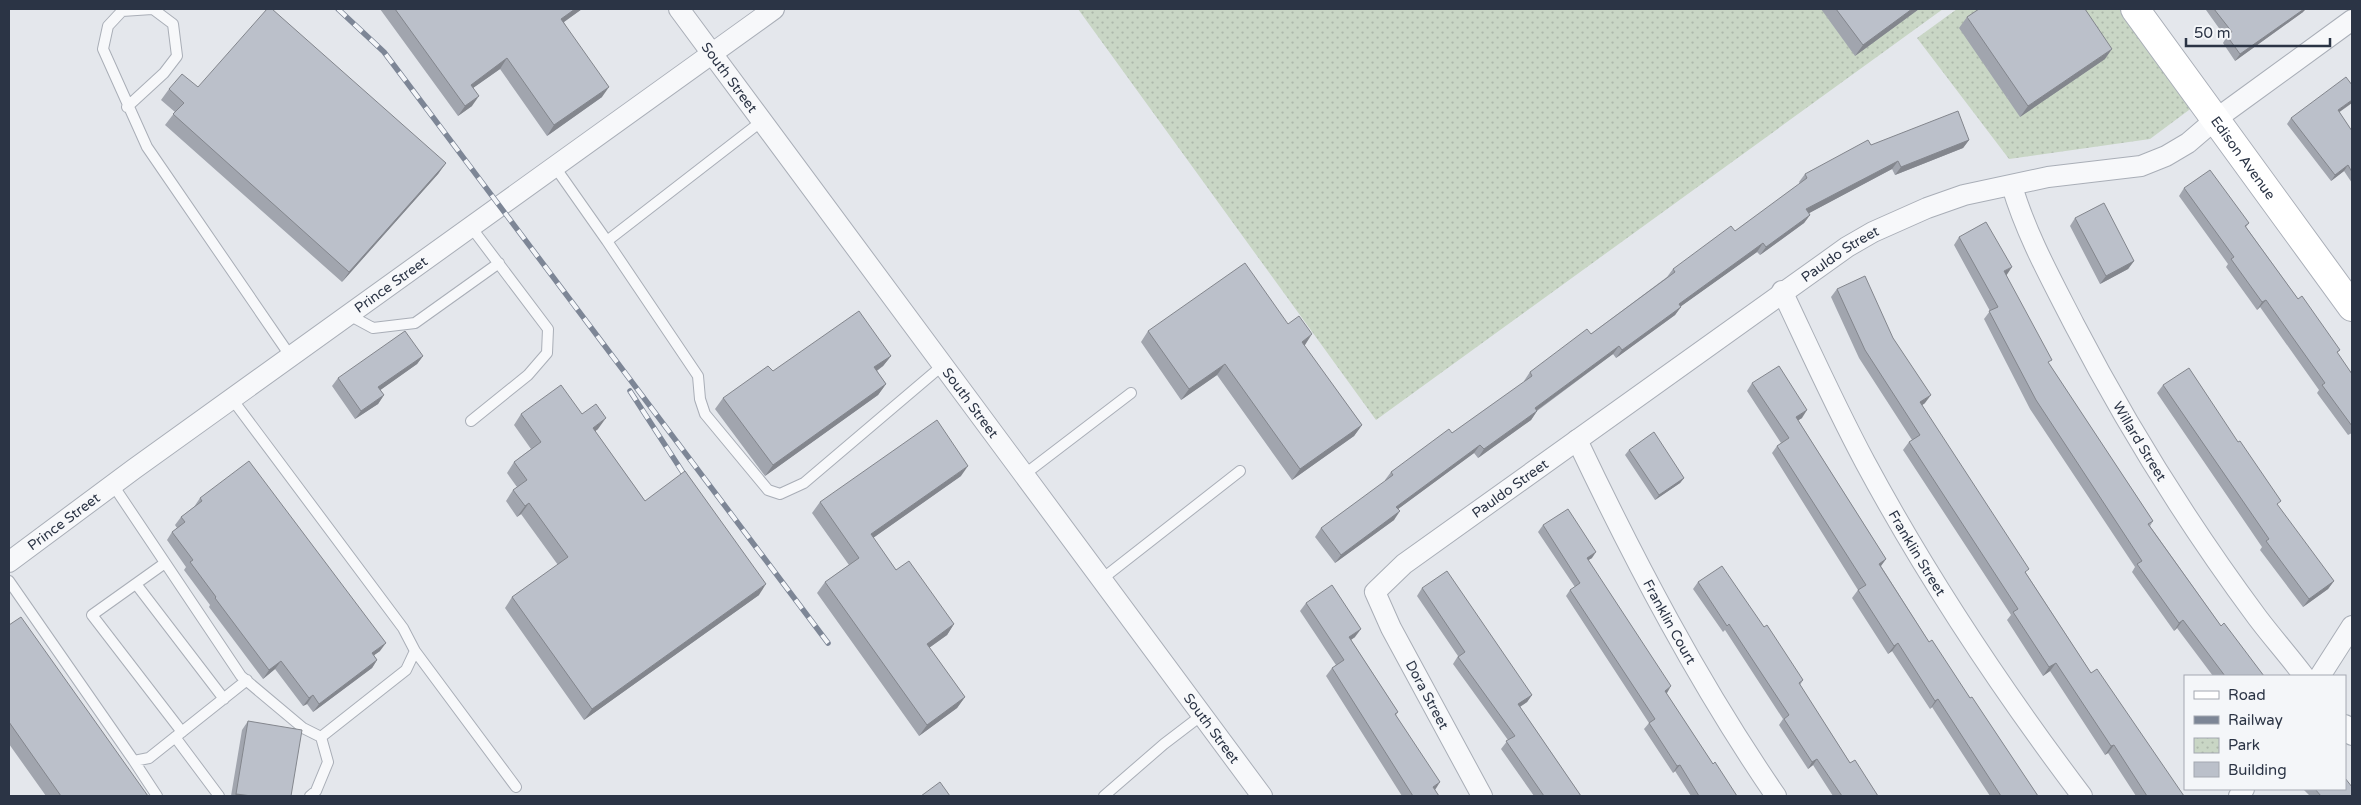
<svg xmlns="http://www.w3.org/2000/svg" width="2361" height="805" viewBox="0 0 2361 805" font-family="'Varela Round',sans-serif">
  <style>
    .park { fill: url(#park-dots) }
    .lines { fill: none; stroke-linecap: round; stroke-linejoin: round }
    .lane-casing { stroke: #a9aeb7; stroke-width: 12 }
    .street-casing { stroke: #a9aeb7; stroke-width: 22 }
    .secondary-casing { stroke: #a9aeb7; stroke-width: 30 }
    .lane { stroke: #f7f8fa; stroke-width: 10 }
    .street { stroke: #f7f8fa; stroke-width: 20 }
    .secondary { stroke: #fff; stroke-width: 28 }
    .rail-casing { stroke: #7d8696; stroke-width: 5.5 }
    .rail { stroke: #f4f6f9; stroke-width: 4; stroke-dasharray: 11; stroke-linecap: butt }
    .wall { fill: #a1a5ae }
    .shaded-wall { fill: #83868d }
    .building { fill: #bbc0ca; stroke: #83868d }
    .labels { text-anchor: middle; dominant-baseline: central; stroke-width: 4; stroke-linejoin: round; paint-order: stroke }
    .street-label { font-size: 14px; fill: #2b3445; stroke: #f4f6f9 }
  </style>
  <defs>
    <pattern id="park-dots" width="8" height="8" patternUnits="userSpaceOnUse" patternTransform="scale(1.25)"><rect width="8" height="8" fill="#c9d6c5"/><path d="M2 2h.1M6 6h.1" fill="none" stroke="#adb8ab" stroke-width="1.8" stroke-linecap="round"/></pattern>
  </defs>
  <rect width="100%" height="100%" fill="#e4e7ec"/>
  <path class="park" d="M1078,9h865l-567,411z
    M1957,9h164l72,98 -43,32 -141,20 -92,-121z"/>
  <g class="lines">
    <g class="lane-casing">
      <path id="lane" d="M152,9l-30,2 -14,15 -5,23 44,98 144,210
        M127,107l37,-34 13,-17 -4,-32 -20,-15
        M555,167l52,74 155,-120
        M607,241l91,135 2,23 5,15 63,76 12,4 24,-11 139,-118
        M349,315l24,13 42,-5 84,-60
        M471,421l57,-46 19,-22 1,-24 -77,-102
        M1025,474l106,-81
        M113,485l128,191 62,52 18,9 85,-67 9,-19 -12,-23 -171,-229
        M165,563l-73,52 90,117
        M1102,579l138,-108
        M9,581l125,180 15,-3 98,-78
        M136,584l88,115
        M415,651l101,136
        M175,737l44,59
        M134,761l23,35
        M310,796l6,-5 12,-29 -7,-25
        M1104,796l60,-52 38,-29"/>
    </g>
    <g class="street-casing">
      <g id="street">
        <path id="s1" d="M679,9l583,787"/>
        <path id="s2" d="M2012,186c14,48 39,93 62,138 53,102 114,200 183,293 15,20 32,39 47,59"/>
        <path id="s3" d="M1782,291c27,57 53,115 83,171 63,117 137,228 217,334"/>
        <path id="s4" d="M1577,440c58,122 122,244 199,356"/>
        <path id="s5" d="M9,562l125,-93 640,-460"/>
        <path d="M2320,676l32,-50"/>
        <path d="M2345,725l7,10"/>
        <path id="s6" d="M1482,796l-91,-168 -16,-36 29,-28 443,-317 26,-15 54,-24 37,-13 84,-18 93,-11 25,-10 22,-13 28,-24 136,-99"/>
        <path d="M2239,796l5,-7"/>
      </g>
    </g>
    <g class="secondary-casing">
      <g id="secondary">
        <path id="s7" d="M2135,9l217,298"/>
      </g>
    </g>
    <use href="#lane" class="lane"/>
    <use href="#street" class="street"/>
    <use href="#secondary" class="secondary"/>
    <g class="rail-casing">
      <path id="rail" d="M338,9l46,43 444,591
        M630,391l61,94"/>
    </g>
    <use href="#rail" class="rail"/>
  </g>
  <path class="wall" d="M380,9h202l-18,13 38,75 -55,39 -47,-67 -27,19 -1,18 -14,10z
    M1821,9h98l-64,47z
    M2207,9h56l1,1 39,2 -68,49 -12,-18 3,-5 -20,-28z
    M1967,17l138,42 -85,58 -61,-89z
    M198,87l248,76 -8,11 -96,108 -177,-157 10,-13 -14,-12 8,-11z
    M2339,112l13,19v52l-8,-12 -13,10 -44,-57 4,-6z
    M1969,140l-6,8 -68,27 -3,-6 -83,44 1,2 -6,8 -44,32 -3,-3 -76,54 -6,9 -59,43 -3,-4 -76,57 -6,9 -53,38 -4,-5 -76,56 -4,11 -59,43 -20,-26 6,-9 65,-47 -1,-1 6,-8 61,-39 73,-51 -1,-1 6,-9 61,-38 76,-57 6,-8 62,-38 65,-47 -1,-2 6,-8 66,-29z
    M2184,188l65,35 -3,4 52,72 42,51 -3,3 15,21v59l-4,2 -31,-42 2,-3 -59,-83 -3,3 -31,-43 2,-3 -49,-68z
    M2075,218l59,43 -6,8 -28,15 -30,-58z
    M1959,237l47,38 43,89 104,157 -3,5 71,100 43,50h-51l-36,-48 -3,3 -42,-59 3,-5 -105,-158 -46,-90 6,-8 -36,-66z
    M1837,289l56,49 32,65 -3,2 104,168 65,100 93,123h-48l-28,-43 -3,2 -55,-84 -7,5 -36,-56 4,-5 -108,-165 6,-8 3,-2 -53,-82 -28,-61z
    M1288,324l74,101 -8,11 -62,44 -75,-105 -36,25 -40,-58 7,-11z
    M423,356l-6,8 -37,26 4,5 -6,9 -23,15 -23,-33 6,-8z
    M891,356l-8,10 -6,5 9,13 -8,11 -113,81 -50,-67 8,-11 50,-27z
    M1752,383l50,35 -4,2 88,139 -5,7 48,76 41,56 68,98h-48l-58,-89 -2,2 -38,-58 -4,3 -36,-56 6,-8 -86,-137 5,-7 4,-3 -34,-52z
    M2163,385l171,196 -6,8 -25,18 -43,-57 2,-3 -105,-154z
    M521,414h61l16,15 -3,2 50,70 114,94 -175,125 -79,-112 7,-11 46,-32 -37,-51 -4,3 -11,-16 7,-11 4,-3 -10,-14 7,-11 17,-13 -17,-24z
    M1629,450l55,28 -4,5 -25,17 -30,-45z
    M961,476l-88,62 23,32 58,54 -7,11 -18,13 36,49 -8,11 -38,28 -102,-143 8,-11 24,-17 -37,-52 8,-11z
    M200,498l180,153 -6,4 3,5 -5,8 -59,44 -6,-8 -4,2 -28,-37 -12,10 -54,-72 1,-2 -26,-35 2,-3 -19,-27 5,-8 5,-4 -2,-3 6,-8 13,-10z
    M1543,525l49,33 -4,2 78,133 47,71 24,32h-46l-16,-25 -2,2 -29,-44 5,-6 -83,-127 4,-6 5,-3 -37,-55z
    M1698,582l66,45 39,53 -3,5 50,78 28,33h-45l-20,-31 -5,4 -29,-44 4,-6 -58,-89 -2,2 -30,-43z
    M1422,588l110,107 -5,7 -7,5 61,89h-47l-33,-47 7,-9 -55,-76 5,-8 -41,-60z
    M1306,603l49,34 -4,3 47,72 -2,3 39,75 4,6h-37l-76,-120 6,-8 4,-3 -36,-54z
    M9,625l139,171h-102l-37,-52z
    M248,721l43,75h-60l11,-66z
    M2303,789h42l7,7h-42z"/>
  <path class="shaded-wall" d="M575,9h7l-28,20 7,-10z
    M1912,9h7l-64,47 8,-11z
    M2304,9h2l-3,3 -68,49 5,-7z
    M2112,49l-7,10 -85,58 8,-11z
    M507,58l-7,11 -37,26 8,-10z
    M609,87l-7,10 -55,39 7,-11z
    M479,96l-7,10 -14,10 7,-10z
    M2352,100v3l-18,13 4,-6z
    M1969,140l-6,8 -68,27 6,-8z
    M1898,161l-6,8 -92,49 6,-9z
    M446,163l-8,11 -96,108 7,-10z
    M2348,165l-4,6 -13,10 4,-6z
    M1810,215l-6,8 -44,32 6,-8z
    M1763,243l-6,9 -84,60 6,-8z
    M2134,261l-6,8 -28,15 6,-8z
    M2012,267l-6,9 -2,-5z
    M2266,300l-6,7 -3,3 5,-8z
    M1681,307l-6,8 -59,43 6,-8z
    M1312,334l-7,11 -11,8 8,-11z
    M1619,346l-6,8 -84,62 6,-8z
    M423,356l-6,8 -45,32 6,-9z
    M891,356l-8,10 -17,12 8,-11z
    M1225,364l-8,11 -36,25 8,-11z
    M886,384l-8,11 -113,81 8,-11z
    M384,395l-6,9 -23,15 6,-8z
    M1931,395l-6,8 -11,8 6,-9z
    M1807,410l-5,8 -11,7 5,-8z
    M1537,411l-6,9 -53,38 6,-9z
    M606,418l-8,11 -13,10 8,-11z
    M1362,425l-8,11 -62,44 8,-11z
    M1480,445l-6,8 -84,62 6,-8z
    M968,466l-7,10 -98,69 8,-11z
    M1684,478l-4,5 -25,17 4,-5z
    M529,503l-8,11 -4,3 8,-11z
    M1400,511l-6,9 -59,43 6,-8z
    M1596,552l-4,6 -10,6 5,-6z
    M1886,559l-6,8 -1,-3z
    M2334,581l-6,8 -25,18 6,-8z
    M766,584l-7,11 -175,125 8,-11z
    M2183,620l-6,8 -3,3 5,-8z
    M954,624l-7,11 -28,20 8,-11z
    M1361,629l-6,8 -12,8 6,-8z
    M386,643l-6,8 -14,10 6,-8z
    M1898,643l-6,8 -4,3 6,-8z
    M377,660l-5,8 -59,44 6,-8z
    M281,661l-6,8 -12,10 6,-9z
    M2056,663l-6,8 -7,5 6,-9z
    M1671,686l-4,7 -6,4 4,-6z
    M313,695l-6,9 -4,2 6,-8z
    M1532,695l-5,7 -14,9 5,-7z
    M965,697l-8,11 -38,28 8,-11z
    M1938,699l-6,8 -2,2 5,-8z
    M2114,745l-6,8 -3,2 6,-9z
    M1817,759l-4,6 -5,4 4,-7z
    M1680,765l-5,6 -2,2 4,-7z
    M1440,782l-5,8 -2,-3z
    M236,794l16,2h-18z"/>
  <path class="building" d="M267,9h5l174,154 -97,109 -176,-158 11,-11 -15,-14 13,-15 16,13z
    M395,9h180l-14,10 48,68 -55,38 -47,-67 -36,27 8,11 -14,10z
    M1836,9h76l-49,36z
    M1979,9h106l27,40 -84,57 -61,-89z
    M2214,9h49l1,1 1,-1h39l-64,45 -13,-18 5,-4z
    M2346,77l6,8v15l-14,10 14,21v41l-4,-7 -13,10 -44,-57z
    M1958,111l11,29 -68,27 -3,-6 -92,48 4,6 -44,32 -3,-4 -84,61 2,3 -59,43 -3,-4 -84,62 2,3 -53,38 -4,-4 -84,62 4,4 -59,44 -20,-27 72,-53 -2,-3 58,-43 3,4 80,-57 -2,-4 57,-43 4,5 84,-62 -2,-3 58,-43 4,5 72,-53 -2,-4 63,-34 3,5z
    M2210,170l39,53 -4,3 53,73 4,-3 38,54 -3,2 15,22v52l-30,-41 3,-2 -59,-83 -4,2 -31,-43 3,-2 -50,-69z
    M2104,203l30,58 -28,15 -31,-58z
    M1986,222l26,45 -8,4 48,89 -4,2 105,159 -5,3 73,102 3,-3 40,53h-39l-42,-56 -4,3 -42,-59 5,-3 -106,-161 -47,-89 9,-4 -39,-70z
    M1245,263l43,61 11,-8 13,18 -10,8 60,83 -62,44 -75,-105 -36,25 -41,-58z
    M1865,276l28,62 38,57 -11,7 109,167 -4,3 66,101 6,-4 87,127h-37l-33,-51 -3,1 -55,-83 -7,4 -36,-55 5,-3 -109,-167 11,-7 -55,-85 -28,-61z
    M859,311l32,45 -17,11 12,17 -113,81 -50,-67 45,-32 5,5z
    M405,331l18,25 -45,31 6,8 -23,16 -23,-33z
    M1779,366l28,44 -11,7 90,142 -7,5 50,78 3,-2 38,58 2,-1 66,99h-37l-63,-97 -3,2 -37,-58 -4,3 -36,-56 8,-5 -89,-139 12,-8 -37,-55z
    M2189,368l49,74 2,-1 41,60 -4,3 57,77 -25,18 -43,-58 3,-2 -106,-154z
    M561,385l21,29 14,-10 10,14 -13,10 52,73 40,-30 81,113 -174,125 -80,-112 56,-40 -39,-54 -4,3 -12,-16 14,-10 -13,-18 27,-20 -20,-28z
    M937,420l31,46 -97,68 25,36 13,-9 45,63 -27,20 38,53 -38,28 -102,-143 34,-24 -39,-56z
    M1654,432l30,46 -25,17 -30,-45z
    M249,461l137,182 -14,10 5,7 -58,44 -6,-9 -4,3 -28,-37 -12,9 -54,-72 1,-1 -26,-35 3,-2 -21,-28 13,-10 -4,-5 21,-16 -2,-3z
    M1568,509l28,43 -9,6 84,128 -6,5 48,73 2,-2 22,34h-38l-19,-31 -3,1 -28,-43 6,-4 -85,-129 10,-7 -37,-58z
    M1722,566l42,61 3,-2 36,55 -4,3 51,80 5,-3 23,36h-36l-25,-37 -5,3 -28,-43 5,-4 -60,-91 -2,2 -29,-44z
    M1447,571l85,124 -14,9 63,92h-37l-38,-55 9,-5 -57,-79 7,-5 -43,-64z
    M1332,585l29,44 -12,8 49,75 -3,2 45,68 -7,5 6,9h-26l-81,-128 12,-8 -38,-57z
    M21,617l127,179h-87l-52,-74v-97z
    M248,721l54,9 -11,66h-39l-16,-2z
    M2345,778l7,9v9h-31l-6,-7h30z
    M940,782l10,14h-29z"/>
  <g class="labels">
    <g class="street-label">
      <text stroke="none"><textPath href="#s1" startOffset="85">South Street</textPath></text>
      <text stroke="none"><textPath href="#s7" startOffset="184">Edison Avenue</textPath></text>
      <text stroke="none"><textPath href="#s6" startOffset="806">Pauldo Street</textPath></text>
      <text stroke="none"><textPath href="#s5" startOffset="472">Prince Street</textPath></text>
      <text stroke="none"><textPath href="#s1" startOffset="490">South Street</textPath></text>
      <text stroke="none"><textPath href="#s2" startOffset="286">Willard Street</textPath></text>
      <text stroke="none"><textPath href="#s6" startOffset="401">Pauldo Street</textPath></text>
      <text stroke="none"><textPath href="#s5" startOffset="68">Prince Street</textPath></text>
      <text stroke="none"><textPath href="#s3" startOffset="295">Franklin Street</textPath></text>
      <text stroke="none"><textPath href="#s4" startOffset="204">Franklin Court</textPath></text>
      <text transform="translate(1427 695) rotate(62)">Dora Street</text>
      <text stroke="none"><textPath href="#s1" startOffset="895">South Street</textPath></text>
    </g>
  </g>
  <rect width="2361" height="805" fill="none" stroke="#2b3445" stroke-width="20"/>
  <rect x="2184" y="675" width="162" height="115" fill="#f4f6f9" stroke="#a4a8b1"/>
  <rect x="2194" y="691" width="25" height="8" fill="#ffffff" stroke="#a4a8b1"/>
  <text x="2228" y="700" font-size="15" fill="#2b3445">Road</text>
  <rect x="2194" y="716" width="25" height="8" fill="#7d8696" stroke="#a4a8b1"/>
  <text x="2228" y="725" font-size="15" fill="#2b3445">Railway</text>
  <rect x="2194" y="738" width="25" height="15" fill="url(#park-dots)" stroke="#a4a8b1"/>
  <text x="2228" y="750" font-size="15" fill="#2b3445">Park</text>
  <rect x="2194" y="762" width="25" height="15" fill="#bbc0ca" stroke="#a4a8b1"/>
  <text x="2228" y="775" font-size="15" fill="#2b3445">Building</text>
  <path d="M2186 38v8h144v-8" fill="none" stroke="#2b3445" stroke-width="2.5"/>
  <text x="2194" y="38" font-size="15" fill="#2b3445" stroke="#f4f6f9" stroke-width="4" paint-order="stroke">50 m</text>
</svg>
